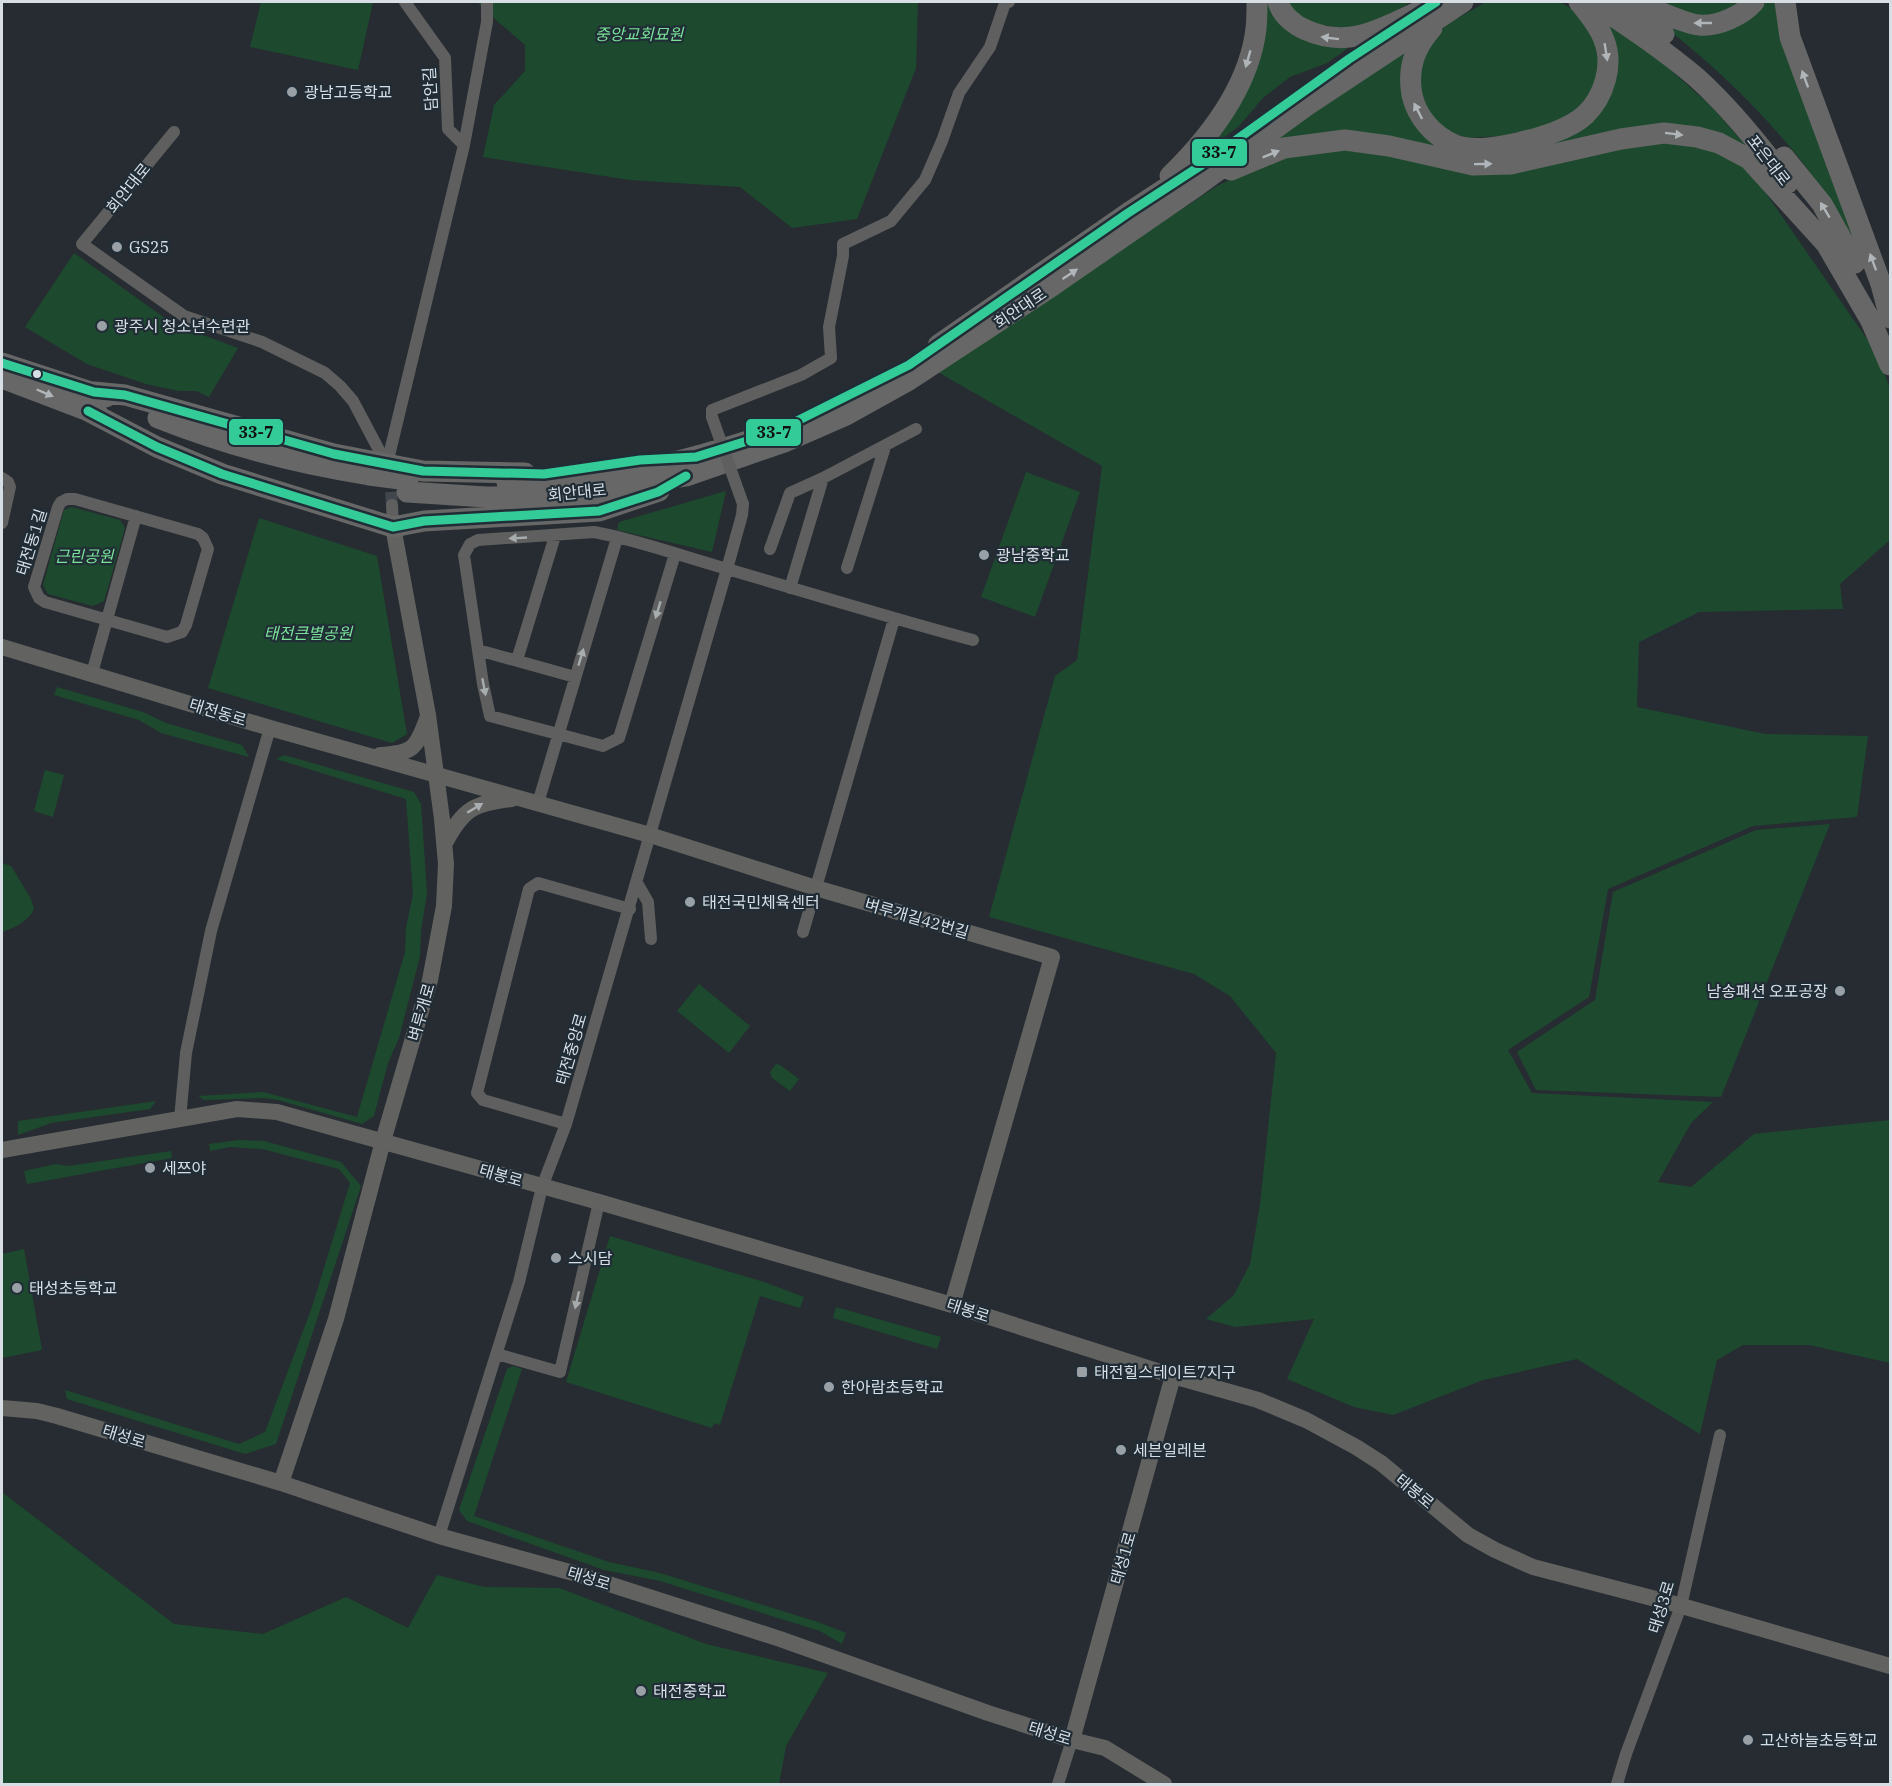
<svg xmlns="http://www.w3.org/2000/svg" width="1892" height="1786" viewBox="0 0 1892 1786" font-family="'IBM Plex Serif','Noto Sans KR',serif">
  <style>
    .green { fill: #1d4a2e }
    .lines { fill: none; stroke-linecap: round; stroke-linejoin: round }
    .street-tunnel { stroke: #41474c; stroke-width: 12; stroke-dasharray: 12 6; stroke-linecap: butt }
    .street { stroke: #5e5f5e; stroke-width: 12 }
    .secondary { stroke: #626261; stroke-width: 16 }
    .highway { stroke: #666766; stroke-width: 21 }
    .street-bridge { stroke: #5e5f5e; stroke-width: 12 }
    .highway-bridge { stroke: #666766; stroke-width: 21 }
    .bus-1-casing { stroke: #212d36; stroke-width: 14 }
    .bus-1 { stroke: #3c9; stroke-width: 9 }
    .oneway { fill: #afb5b9 }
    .oneway2 { fill: #a7acaf }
    .oneway3 { fill: #a8adb0 }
    .poi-dot { fill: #99a0a6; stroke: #212d36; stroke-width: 2 }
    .bus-dot { fill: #d7dfe5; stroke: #212d36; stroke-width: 2 }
    .labels { text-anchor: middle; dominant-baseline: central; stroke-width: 4.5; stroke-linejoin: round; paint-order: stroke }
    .park-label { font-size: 16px; font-style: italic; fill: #79e298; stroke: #212d36 }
    .street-label { font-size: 16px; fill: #d7dfe5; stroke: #212d36 }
    .poi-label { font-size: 16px; fill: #d7dfe5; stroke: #212d36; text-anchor: start }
    .line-badge { stroke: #212d36; stroke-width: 2 }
    .pale-badge-label { font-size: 16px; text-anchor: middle; font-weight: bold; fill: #111 }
  </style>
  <rect width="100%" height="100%" fill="#262c31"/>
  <path class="green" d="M261,2h112l-15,68 -108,-23z
    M478,2h440l-2,66 -59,151 -65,9 -52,-41 -110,-7 -147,-23 11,-52 31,-34v-26l-43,-37z
    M1264,2h7l83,42 -27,19 -37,14 -27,21 -25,29 -30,22z
    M1284,2h127l-49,29 -59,-9z
    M1486,2h74l15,9 23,33 2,29 -5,19 -34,31 -47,12 -46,3 -22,-7 -17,-19 -8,-16 -2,-27 5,-23 24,-22z
    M1653,2h93l-46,19z
    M1762,2h17l82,249c-20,-30 -39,-63 -61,-92 -41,-51 -90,-98 -142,-137l40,6z
    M1602,15l56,44 53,47 37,42 -52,-22 -50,1 -153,30 -120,-23 -40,-3 -45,8 -26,10 152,-108 -10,40 49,68 144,-36z
    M1661,141l69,13 26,25 122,176 12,34v151l-50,44 3,25 -144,3 -60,30 -2,65 128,27 103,2 -11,81 -104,9 -145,63 -19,108 -81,53 24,43 181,9 -22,21 -33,59 33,5 63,-53 136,-14v243l-81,-18h-66l-26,15 -17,74 -123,-75 -94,21 -90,35 -39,-8 -67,-28 27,-60 -79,8 -29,-8 28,-24 16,-31 10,-60 16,-151 -46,-57 -36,-22 -205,-57 66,-241 22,-16 25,-194 -166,-95 281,-185 53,-25 40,-9z
    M74,253l99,71 65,24 -29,49 -13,-6h-17l-33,-7 -59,-20 -62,-37z
    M1026,472l54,20 -45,125 -54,-20z
    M726,491l-14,61 -95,-22 2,-8z
    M72,507l48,13 5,8 -21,73 -11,5 -45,-12 -5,-9 21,-75z
    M259,518l118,38 30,178 -15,9 -184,-55z
    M57,687l86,25 23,11 76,22 7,12 -88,-24 -22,-13 -85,-25z
    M284,755l130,37 7,12 6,89 -6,38 -1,25 -21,82 -11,25 -14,53 -12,8 -84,-24 -13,-2 -61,2 -6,-4 65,-4 94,25 48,-165 1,-24 7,-34 -7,-95 -130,-40z
    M45,770l19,5 -11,42 -19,-6z
    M1830,824l-109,273 -185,-7 -19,-38 78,-52 18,-108 143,-62z
    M2,863l9,3 20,33 3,10c-5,12 -20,19 -32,23z
    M699,984l51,42 -21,27 -52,-42z
    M776,1064l4,1 19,14 -9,12 -18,-13 -2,-6z
    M156,1101l-6,8 -99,14 -33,12v-14z
    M239,1140l25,1 77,21 20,24 -85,258 -31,10 -178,-55 -2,-9 174,54 26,-12 47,-125 38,-124 -11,-14 -77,-20 -32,-2 -20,4 -1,-7z
    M171,1151l1,7 -145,26 -3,-13 32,-7 12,2z
    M610,1236l154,46 40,15 -4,11 -40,-12 -40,129 -6,-2 -2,5 -146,-46z
    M24,1249l18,101 -40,8v-104z
    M836,1307l105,30 -4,12 -104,-31z
    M513,1366l9,3 -48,147 135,46 51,11 158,49 28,11 -4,11 -22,-13 -160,-50 -56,-11 -137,-49 -8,-11 48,-141z
    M2,1492l172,132 89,10 83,-37 62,31 29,-53 47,12 75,1 147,56 122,29 -42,73 -7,38h-777z"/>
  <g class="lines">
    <path class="street-tunnel" d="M390,474l2,31"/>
    <path class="street" d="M405,2l40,56 3,71 16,16
      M174,132l-92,112 102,72 78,26 63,31 15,13 13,15 35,66
      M712,417v-7l89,-35 30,-17 -2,-31 14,-71v-12l48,-23 34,-41 17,-39 17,-48 31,-46 15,-44 4,-1
      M387,464l77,-319 23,-123v-20
      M2,478l6,4 2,5 -8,36
      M67,499h8l123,35 5,4 5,11 -22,76 -4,7 -15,5 -122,-35 -6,-4 -5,-11 24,-80 3,-5z
      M392,505l1,22
      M770,549l20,-56 33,-15
      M675,554l-56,184 -16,8 -113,-30 -7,-32 -19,-129 6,-11 8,-4 116,-8c40,7 84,23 123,34 86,25 170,51 256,74
      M847,568l38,-121
      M790,588l33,-110 93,-49
      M478,650l97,27
      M517,660l38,-124
      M92,673l44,-157
      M538,803l79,-265
      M637,883l11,19 3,37
      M803,932l91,-313
      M180,1119l6,-66 25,-122 59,-203
      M566,1124l-83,-24 -6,-7 52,-204 9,-6 92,26
      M497,1354l63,18 39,-170
      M439,1536l80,-254 23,-95 24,-63 161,-555 15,-54 1,-11
      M1058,1784l14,-44
      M1617,1784l9,-30 55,-148 39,-171"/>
    <path class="secondary" d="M2,647l268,81 380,107 166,53 236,69 -100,348
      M380,755c33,-2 36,-6 47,-36
      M445,843c18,-34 29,-40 67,-44
      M2,1150l235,-41 40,3 322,90 353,103 221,71 85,24 48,20 50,27 25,16 87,72 27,15 38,17 142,37 215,62
      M2,1408l35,3 20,5 224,67 158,53 145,40 196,63 208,74 84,27 33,8 59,36
      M281,1483l55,-164 47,-178 47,-161 14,-74 2,-42 -4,-45 -14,-104 -35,-188
      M1072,1740l101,-364"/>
    <path class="highway" d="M1278,2c4,13 16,23 28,28 45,20 78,-3 118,-21
      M1592,2c36,24 72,48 105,76 34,31 64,68 91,105
      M1619,2l45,32
      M1636,2c15,6 49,22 63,23 19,2 44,-10 55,-23
      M1785,2l5,35 91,247 9,34
      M1432,28c-17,20 -25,39 -20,67 5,22 21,41 43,50 18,7 44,2 63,-2 20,-5 51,-13 67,-28 19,-18 29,-50 19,-75 -5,-14 -16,-27 -25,-38
      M1784,157l38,47 33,59
      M1231,170l53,-22 61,-8 44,6 84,19 38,-1 110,-25 43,-6 33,4 22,6 30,16 79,87
      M1170,176c40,-39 79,-90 86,-147 1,-9 1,-18 1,-27
      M1821,235l50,86 19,44
      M938,345l190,-132 79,-52
      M2,363l104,34
      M2,378l97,37
      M94,392l31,3 209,59 89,17 102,2
      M88,411l69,36 65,27 171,53 31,-6 175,-10 60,-20
      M158,418c66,26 136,45 207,56
      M507,483c63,-2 129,-10 190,-27 24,-6 47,-14 70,-21
      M407,492l79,5 95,-3 105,-18 98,-34 62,-27 63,-35 137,-90 152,-105 108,-79 157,-104"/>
    <path class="street-bridge" d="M712,417l31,87"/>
    <path class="highway-bridge" d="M369,475l39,5"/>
    <g class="bus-1-casing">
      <path id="bus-1" d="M2,363l92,29 31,3 209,59 89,17 121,3 96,-14 56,-3 77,-24 136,-68 219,-152 72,-47 149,-107 87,-57
        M88,411l69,36 65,27 171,53 31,-6 175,-10 59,-19 28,-16"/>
    </g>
    <use href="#bus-1" class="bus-1"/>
  </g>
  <defs><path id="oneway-solid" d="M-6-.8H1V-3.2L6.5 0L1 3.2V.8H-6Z" transform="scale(1.5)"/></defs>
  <g class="oneway">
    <use href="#oneway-solid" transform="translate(1703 23) rotate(-180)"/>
    <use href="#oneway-solid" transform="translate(1330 38) rotate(-173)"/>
    <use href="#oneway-solid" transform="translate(1606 52) rotate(81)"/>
    <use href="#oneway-solid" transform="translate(1248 59) rotate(106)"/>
    <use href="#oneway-solid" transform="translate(1805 79) rotate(-110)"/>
    <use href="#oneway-solid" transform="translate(1418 111) rotate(-117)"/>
    <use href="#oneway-solid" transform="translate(1674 134) rotate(7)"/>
    <use href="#oneway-solid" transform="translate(1271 154) rotate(-22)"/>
    <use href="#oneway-solid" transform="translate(1483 164) rotate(-1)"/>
    <use href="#oneway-solid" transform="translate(1825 210) rotate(-121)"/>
    <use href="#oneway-solid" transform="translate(1873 262) rotate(-110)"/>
    <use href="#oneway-solid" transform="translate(1070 274) rotate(-34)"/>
    <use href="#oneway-solid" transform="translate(45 393) rotate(23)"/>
  </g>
  <g class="oneway2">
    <use href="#oneway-solid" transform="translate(518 538) rotate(177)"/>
    <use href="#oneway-solid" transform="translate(658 610) rotate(107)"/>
    <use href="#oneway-solid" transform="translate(581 657) rotate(-73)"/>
    <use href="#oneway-solid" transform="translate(484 687) rotate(79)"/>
    <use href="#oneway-solid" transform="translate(577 1300) rotate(103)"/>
  </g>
  <use class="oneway3" href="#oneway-solid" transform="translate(475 808) rotate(-31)"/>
  <g class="poi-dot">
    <circle cx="292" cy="92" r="6"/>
    <circle cx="117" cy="247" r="6"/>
    <circle cx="102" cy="326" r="6"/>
    <circle cx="984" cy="555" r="6"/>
    <circle cx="690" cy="902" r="6"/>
    <circle cx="1840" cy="991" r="6"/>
    <circle cx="150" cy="1168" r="6"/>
    <circle cx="556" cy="1258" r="6"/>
    <circle cx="17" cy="1288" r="6"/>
    <rect x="1076" y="1366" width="12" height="12" rx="3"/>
    <circle cx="829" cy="1387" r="6"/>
    <circle cx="1121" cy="1450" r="6"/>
    <circle cx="641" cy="1691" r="6"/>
    <circle cx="1748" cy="1740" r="6"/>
  </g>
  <circle class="bus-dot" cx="37" cy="374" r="5"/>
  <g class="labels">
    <g class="park-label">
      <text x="639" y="34">중앙교회묘원</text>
      <text x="84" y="556">근린공원</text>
      <text x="308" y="633">태전큰별공원</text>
    </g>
    <g class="street-label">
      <text transform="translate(430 89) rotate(-93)">담안길</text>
      <text transform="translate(1769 160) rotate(52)">포은대로</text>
      <text transform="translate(128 188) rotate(-51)">회안대로</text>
      <text transform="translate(1020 308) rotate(-34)">회안대로</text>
      <text transform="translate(577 492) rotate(-6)">회안대로</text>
      <text transform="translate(31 542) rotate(-73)">태전동1길</text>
      <text transform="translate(218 712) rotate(17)">태전동로</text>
      <text transform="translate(917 918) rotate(16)">벼루개길42번길</text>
      <text transform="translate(421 1012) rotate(-74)">벼루개로</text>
      <text transform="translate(571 1049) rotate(-74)">태전중앙로</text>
      <text transform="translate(501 1175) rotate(16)">태봉로</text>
      <text transform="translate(968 1310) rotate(18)">태봉로</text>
      <text transform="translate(124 1436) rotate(17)">태성로</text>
      <text transform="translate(1415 1491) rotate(40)">태봉로</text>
      <text transform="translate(1123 1558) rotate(-74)">태성1로</text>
      <text transform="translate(589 1578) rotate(17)">태성로</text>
      <text transform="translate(1661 1607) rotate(-73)">태성3로</text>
      <text transform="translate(1050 1733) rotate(17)">태성로</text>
    </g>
    <g class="poi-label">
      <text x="304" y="92">광남고등학교</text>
      <text x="129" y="247">GS25</text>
      <text x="114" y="326">광주시 청소년수련관</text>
      <text x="996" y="555">광남중학교</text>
      <text x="702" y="902">태전국민체육센터</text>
      <text x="1828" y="991" text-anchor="end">남송패션 오포공장</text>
      <text x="162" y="1168">세쯔야</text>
      <text x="568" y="1258">스시담</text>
      <text x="29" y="1288">태성초등학교</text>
      <text x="1094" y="1372">태전힐스테이트7지구</text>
      <text x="841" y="1387">한아람초등학교</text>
      <text x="1133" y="1450">세븐일레븐</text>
      <text x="653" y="1691">태전중학교</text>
      <text x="1760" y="1740">고산하늘초등학교</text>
    </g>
  </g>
  <g class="line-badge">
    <rect x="1191" y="138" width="57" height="29" rx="6" fill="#3c9"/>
    <rect x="228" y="418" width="56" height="28" rx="6" fill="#3c9"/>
    <rect x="745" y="418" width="57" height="29" rx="6" fill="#3c9"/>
  </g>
  <g class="pale-badge-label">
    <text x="1219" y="158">33-7</text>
    <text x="256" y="438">33-7</text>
    <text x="774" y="438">33-7</text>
  </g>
  <rect width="1892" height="1786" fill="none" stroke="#d7dfe5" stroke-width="6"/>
</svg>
